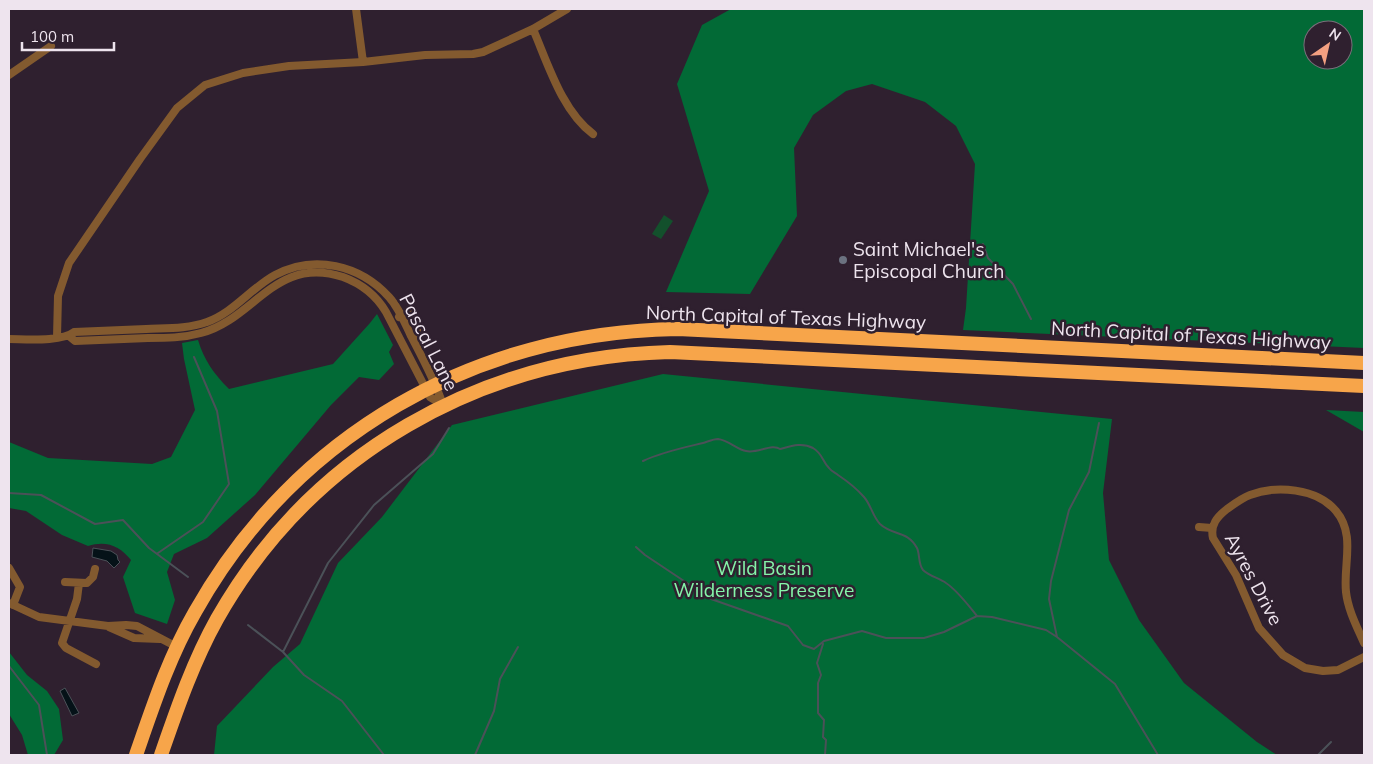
<svg xmlns="http://www.w3.org/2000/svg" width="1373" height="764" viewBox="0 0 1373 764" font-family="Mulish,sans-serif">
  <style>
    .green { fill: #13502c }
    .forest { fill: #026a36; fill-rule: evenodd }
    .water { fill: #051218; stroke: #4b5158 }
    .lines { fill: none; stroke-linecap: round; stroke-linejoin: round }
    .stream { stroke: #4b5158; stroke-width: 2 }
    .street { stroke: #835a2f; stroke-width: 8 }
    .highway { stroke: #f7a54a; stroke-width: 14 }
    .worship-dot { fill: #6b7280; stroke: #2f202f; stroke-width: 2 }
    .labels { text-anchor: middle; dominant-baseline: central; stroke-width: 5; stroke-linejoin: round; paint-order: stroke }
    .poi-label { font-size: 19px; fill: #eee4ee; stroke: #2f202f; text-anchor: start }
    .street-label { font-size: 19px; fill: #eee4ee; stroke: #2f202f }
    .park-label { font-size: 19px; fill: #85f5a9; stroke: #2f202f }
  </style>
  <rect width="100%" height="100%" fill="#2f202f"/>
  <path class="green" d="M664,215l9,6 -12,18 -9,-5z"/>
  <path class="forest" d="M731,9h633v339l-401,-18 3,-22 9,-144 -19,-38 -31,-24 -53,-18 -26,7 -33,24 -19,33 3,68 -47,78 -84,-2 43,-101 -32,-107 25,-59zM1313,30h30v30h-30z
    M377,314l16,31 -4,7 5,12 -15,16 -20,-3 -28,28 -76,90 -48,43 -33,16 -7,18 8,28 -8,24 -32,-11 -12,-36 8,-17c-11,-14 -25,-20 -43,-14l-26,-11 -36,-24 -17,-3v-66l39,16 104,6 19,-7 24,-47 -11,-51 -2,-16 16,-3c6,20 16,34 31,49l104,-25 37,-41z
    M663,374l449,45 -9,74 6,67 30,60 45,63 73,59 20,13h-1063l3,-29 56,-59 27,-23 38,-81 44,-46 70,-92z
    M1326,410l38,2v20z
    M9,652l18,23 20,16 12,18 4,31 -9,15h-26l-6,-20 -13,-21z"/>
  <path class="water" d="M93,548l18,3 6,4 1,5 2,2 -6,6 -7,-7 -15,-4z
    M65,688l14,25 -7,3 -12,-25z"/>
  <g class="lines">
    <path class="stream" d="M983,244l5,14 25,26 18,35
      M1099,423l-10,49 -20,38 -18,71 -2,18 8,38 58,47 43,71
      M643,461c19,-9 39,-13 60,-18 4,-1 10,-4 15,-4 10,1 20,11 28,12 11,3 26,-8 34,-2 11,-3 22,-7 33,-1 10,6 9,13 16,20 2,3 7,5 9,7 9,6 19,14 26,22 7,8 9,20 16,27 13,12 27,6 37,24 3,6 1,16 6,22 6,6 16,8 23,13 12,8 22,22 31,33
      M9,493l32,2 54,29 28,-4 26,28 39,29
      M636,547l9,8 66,44 77,27 15,19 11,4 10,-8 38,-10 24,7h38l20,-6 33,-16 15,1 54,13 11,7
      M158,553l45,-31 26,-38 -12,-73 -23,-54
      M248,625l35,27
      M823,644l-6,19 4,12 -3,8v30l6,7 -1,17 3,3 -1,15
      M9,666l30,39 8,50
      M384,755l-42,-54 -38,-26 -21,-23 45,-89 46,-58 59,-51 16,-26
      M475,755l19,-44 6,-32 18,-32
      M1318,755l13,-13"/>
    <path class="street" d="M356,9l7,53
      M533,29c15,35 29,82 60,105
      M9,75l42,-29
      M399,317l9,-4 7,3 2,7v21
      M69,336l6,5c24,-1 49,-2 73,-3 18,0 35,0 53,-5 54,-14 74,-78 142,-56 19,7 33,18 43,35l44,85 13,8
      M57,337l1,-41 11,-33 71,-104 37,-51 28,-23 38,-12 46,-7 74,-4 62,-7 48,-1 10,-2 50,-23 34,-20
      M9,339c16,0 53,3 65,-7 24,-1 48,-2 72,-3 20,-1 41,0 61,-7 26,-9 44,-34 68,-47 39,-21 85,-10 114,22 10,11 16,26 22,39 12,23 24,45 32,69
      M1199,527l13,1
      M9,568l11,19 -7,18
      M65,582l22,1 6,-6 2,-8
      M79,583l-2,16 -15,44 4,5 30,16
      M9,603l30,14 69,9 18,-1 11,1 40,21
      M109,627l25,11 26,1
      M1364,643c-7,-16 -16,-33 -18,-51 -3,-28 10,-57 -10,-81 -19,-23 -60,-26 -86,-16 -8,3 -16,9 -23,14 -10,8 -17,16 -14,29l23,37 23,53 24,27 22,13 18,3 15,-1 26,-13"/>
    <path class="highway" d="M136,755c17,-49 33,-98 59,-143 100,-178 280,-280 483,-283l686,34
      M161,755c16,-46 32,-93 56,-136 94,-166 264,-262 453,-267l694,34"/>
  </g>
  <circle class="worship-dot" cx="843" cy="260" r="5"/>
  <g class="labels">
    <g class="poi-label">
      <text x="853" y="249">Saint Michael's<tspan x="853" dy="22">Episcopal Church</tspan></text>
    </g>
    <g class="street-label">
      <text transform="translate(786 317) rotate(2)">North Capital of Texas Highway</text>
      <text transform="translate(1191 335) rotate(3)">North Capital of Texas Highway</text>
      <text transform="translate(429 342) rotate(63)">Pascal Lane</text>
      <text transform="translate(1254 579) rotate(62)">Ayres Drive</text>
    </g>
    <g class="park-label">
      <text x="764" y="568">Wild Basin<tspan x="764" dy="22">Wilderness Preserve</tspan></text>
    </g>
  </g>
  <rect width="1373" height="764" fill="none" stroke="#eee4ee" stroke-width="20"/>
  <g transform="translate(1328 45) rotate(34)"><circle r="24" fill="#2f202f" stroke="#7b6e7b"/>
  <path d="M0-4L9 19L0 12L-9 19Z" fill="#f3a081"/>
  <text y="-8" font-size="14" font-weight="bold" text-anchor="middle" fill="#eee4ee">N</text>
  </g>
  <path d="M22 42v8h92v-8" fill="none" stroke="#eee4ee" stroke-width="2.5"/>
  <text x="30" y="42" font-size="15" fill="#eee4ee" stroke="#2f202f" stroke-width="4" paint-order="stroke">100 m</text>
</svg>
